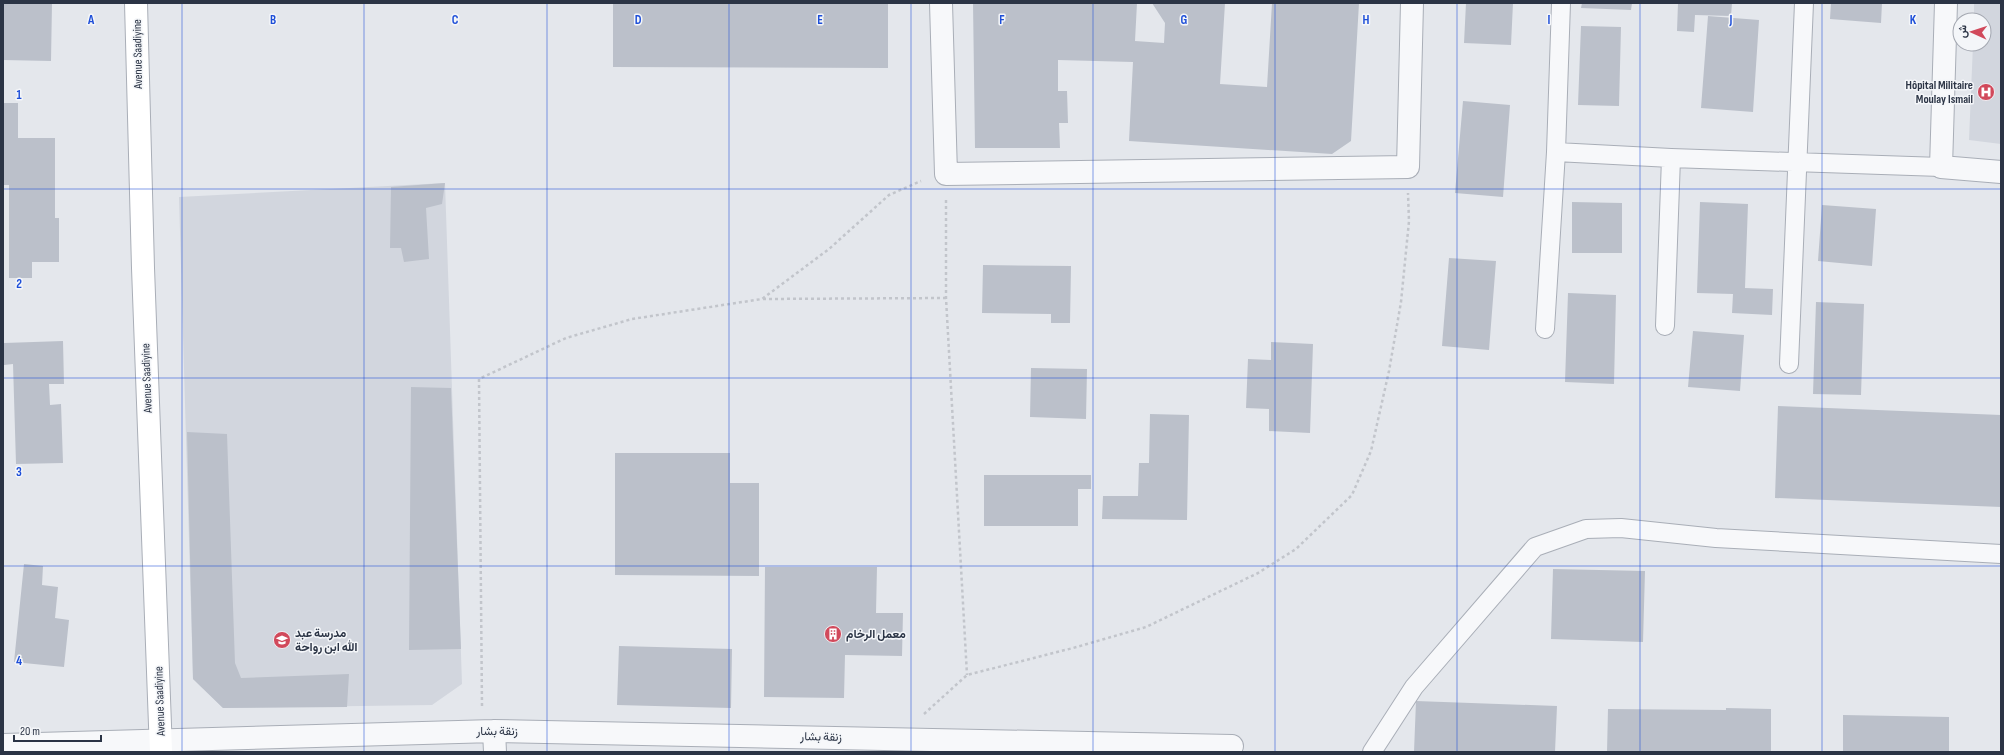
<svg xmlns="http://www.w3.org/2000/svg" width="2004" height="755" viewBox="0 0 2004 755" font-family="'Sofia Sans Condensed',Vazirmatn,sans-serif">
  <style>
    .built { fill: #d2d6de }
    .building { fill: #bbc0ca }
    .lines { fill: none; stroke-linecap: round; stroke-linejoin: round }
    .lane-casing { stroke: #a9aeb7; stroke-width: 20 }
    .street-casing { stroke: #a9aeb7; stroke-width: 24 }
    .secondary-casing { stroke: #a9aeb7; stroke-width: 24 }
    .path { stroke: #c2c5cb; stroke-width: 2.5; stroke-dasharray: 3 3; stroke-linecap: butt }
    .lane { stroke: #f7f8fa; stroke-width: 18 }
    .street { stroke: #f7f8fa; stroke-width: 22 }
    .secondary { stroke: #fff; stroke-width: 22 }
    .grid { fill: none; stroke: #1d4ed8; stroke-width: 1; stroke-opacity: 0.55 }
    .labels { text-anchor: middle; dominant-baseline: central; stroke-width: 3; stroke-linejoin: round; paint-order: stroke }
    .street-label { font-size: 12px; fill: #2b3445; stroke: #f4f6f9 }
    .poi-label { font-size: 12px; font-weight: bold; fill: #2b3445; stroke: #f4f6f9; text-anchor: start }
    .grid-label { font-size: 13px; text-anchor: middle; font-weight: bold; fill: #1d4ed8; stroke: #f4f6f9; stroke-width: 3; stroke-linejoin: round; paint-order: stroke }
  </style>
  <rect width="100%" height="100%" fill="#e4e7ec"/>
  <path class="built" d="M1974,3h27v141l-32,-4 4,-96h11v-24h-10z
    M445,183l17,501 -30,21 -209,3 -30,-29 -14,-482z"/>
  <path class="building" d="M3,3h49l-1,58 -48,-1z
    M613,3h275v65l-275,-1z
    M973,3h164l-2,38 29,2 1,-20 -13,-20h73l-5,81 47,3 5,-84h87l-8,138 -19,13 -203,-13 4,-79 -75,-2v31h9l1,32h-9l1,25h-85z
    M1466,3h47l-2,42 -47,-2z
    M1582,3h50l-1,7 -50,-2z
    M1678,3h54l-1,13 -36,-1 -1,17 -17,-1z
    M1831,3h51l-1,20 -51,-4z
    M1708,16l51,4 -6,92 -52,-4z
    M1581,26l40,1 -2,79 -41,-1z
    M1463,101l47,4 -7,92 -48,-4z
    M3,103h15v35h37v80h4v44h-27v16h-23v-93h-6z
    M445,183l-3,21 -16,4 3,51 -25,3 -3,-14h-11l1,-61z
    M1572,202l50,1v50h-50z
    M1700,202l48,2 -3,84 28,1 -1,26 -40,-2 1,-19 -36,-1z
    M1822,205l54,4 -4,57 -54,-5z
    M1449,258l47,3 -7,89 -47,-4z
    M983,265l88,1 -1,57h-19v-9l-69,-1z
    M1568,293l48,2 -2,89 -49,-2z
    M1816,302l48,2 -3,91 -48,-1z
    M1693,331l51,4 -4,56 -52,-4z
    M63,341l1,43h-15l1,21 11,-1 2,59 -47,1 -3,-100 -9,1v-22z
    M1271,342l42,2 -3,89 -41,-2v-22l-23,-1 2,-49 23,1z
    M1031,368l56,1 -1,50 -56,-2z
    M411,387l40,1 10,261 -52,1z
    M1778,406l223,9v92l-226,-9z
    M1150,414l39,1 -2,105 -85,-1 1,-23h35l1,-33h10z
    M187,432l40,2 8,229 6,15 108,-4 -2,33 -124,1 -30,-29z
    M615,453h115v30h29v93l-144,-1z
    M984,475h107v14h-13v37h-94z
    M24,564l19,2 -1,19 16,2 -3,31 14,2 -5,47 -50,-5z
    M765,567h112l-1,46h27l-1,43 -57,-1 -1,43 -80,-1z
    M1553,569l92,2 -2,71 -92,-3z
    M619,646l113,3 -1,59 -114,-3z
    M1416,701l141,5 -2,46h-141z
    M1726,708l45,1v43h-164l1,-43 118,1z
    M1843,715l106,2v35h-106z"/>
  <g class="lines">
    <g class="lane-casing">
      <path id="lane" d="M1556,152l115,6 270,9
        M1665,326l6,-168
        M1545,329l11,-177 5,-149
        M1789,364l15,-361
        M1372,752l42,-65 121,-140 51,-18 35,-1 95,10 285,16"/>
    </g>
    <g class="street-casing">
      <path id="street" d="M941,3l5,171 462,-7 4,-164
        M1946,3l-5,164 60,5
        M494,731l1,21
        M3,745l491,-14 738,15 -3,6"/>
    </g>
    <g class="secondary-casing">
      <path id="secondary" d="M136,3l7,265 18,484"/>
    </g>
    <path class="path" d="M946,200v98l21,377
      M763,299l183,-1
      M482,706l-3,-327 87,-41 66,-19 130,-20 67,-50 60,-54 32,-14
      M924,714l43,-39 106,-27 73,-21 112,-54 38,-24 56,-54 19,-44 18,-80 12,-69 8,-81 -1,-28"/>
    <use href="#lane" class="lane"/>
    <use href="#street" class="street"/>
    <use href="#secondary" class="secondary"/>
  </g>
  <path class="grid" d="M182,3v749M364,3v749M547,3v749M729,3v749M911,3v749M1093,3v749M1275,3v749M1457,3v749M1640,3v749M1822,3v749M3,189h1998M3,378h1998M3,566h1998"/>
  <defs>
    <g id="hospital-disc" transform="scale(0.9)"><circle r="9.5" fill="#d1495b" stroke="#f4f6f9"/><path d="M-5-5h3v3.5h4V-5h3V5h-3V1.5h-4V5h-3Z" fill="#fff"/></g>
    <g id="building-disc" transform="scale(0.9)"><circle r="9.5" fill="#d1495b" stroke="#f4f6f9"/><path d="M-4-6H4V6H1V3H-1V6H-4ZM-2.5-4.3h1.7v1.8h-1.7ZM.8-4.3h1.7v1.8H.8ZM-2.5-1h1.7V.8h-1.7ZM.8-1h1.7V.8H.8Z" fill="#fff"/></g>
    <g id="school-disc" transform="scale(0.9)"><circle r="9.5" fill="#d1495b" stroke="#f4f6f9"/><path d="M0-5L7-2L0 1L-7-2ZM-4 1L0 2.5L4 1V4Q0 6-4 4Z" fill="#fff"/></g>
  </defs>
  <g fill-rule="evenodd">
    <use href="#hospital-disc" x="1986" y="92"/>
    <use href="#building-disc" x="833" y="634"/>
    <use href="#school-disc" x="282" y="640"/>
  </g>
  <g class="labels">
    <g class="street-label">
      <text transform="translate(138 54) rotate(-91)">Avenue Saadiyine</text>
      <text transform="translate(147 378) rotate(-92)">Avenue Saadiyine</text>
      <text transform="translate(160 701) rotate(-92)">Avenue Saadiyine</text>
      <text x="497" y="731">زنقة بشار</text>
      <text transform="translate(821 737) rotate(1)">زنقة بشار</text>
    </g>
    <g class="poi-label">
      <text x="1973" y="85" text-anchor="end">Hôpital Militaire<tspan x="1973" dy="14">Moulay Ismail</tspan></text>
      <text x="295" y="633">مدرسة عبد<tspan x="295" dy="14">الله ابن رواحة</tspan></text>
      <text x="846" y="634">معمل الرخام</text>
    </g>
  </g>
  <g class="grid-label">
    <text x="91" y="24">A</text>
    <text x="273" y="24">B</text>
    <text x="455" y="24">C</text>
    <text x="638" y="24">D</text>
    <text x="820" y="24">E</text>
    <text x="1002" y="24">F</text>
    <text x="1184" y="24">G</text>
    <text x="1366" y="24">H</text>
    <text x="1549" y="24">I</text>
    <text x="1731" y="24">J</text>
    <text x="1913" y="24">K</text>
    <text x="19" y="99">1</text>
    <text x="19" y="288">2</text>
    <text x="19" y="476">3</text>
    <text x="19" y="665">4</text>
  </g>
  <rect width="2004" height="755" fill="none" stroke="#2b3445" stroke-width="8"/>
  <g transform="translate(1972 32) rotate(273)"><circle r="19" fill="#f4f6f9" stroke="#a4a8b1"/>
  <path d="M0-3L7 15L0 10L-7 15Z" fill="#d1495b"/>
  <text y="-6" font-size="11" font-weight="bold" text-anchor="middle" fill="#2b3445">ش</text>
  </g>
  <path d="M14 735v6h87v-6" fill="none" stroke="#2b3445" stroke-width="2"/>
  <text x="20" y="735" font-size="12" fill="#2b3445" stroke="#f4f6f9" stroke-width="3" paint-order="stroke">20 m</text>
</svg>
